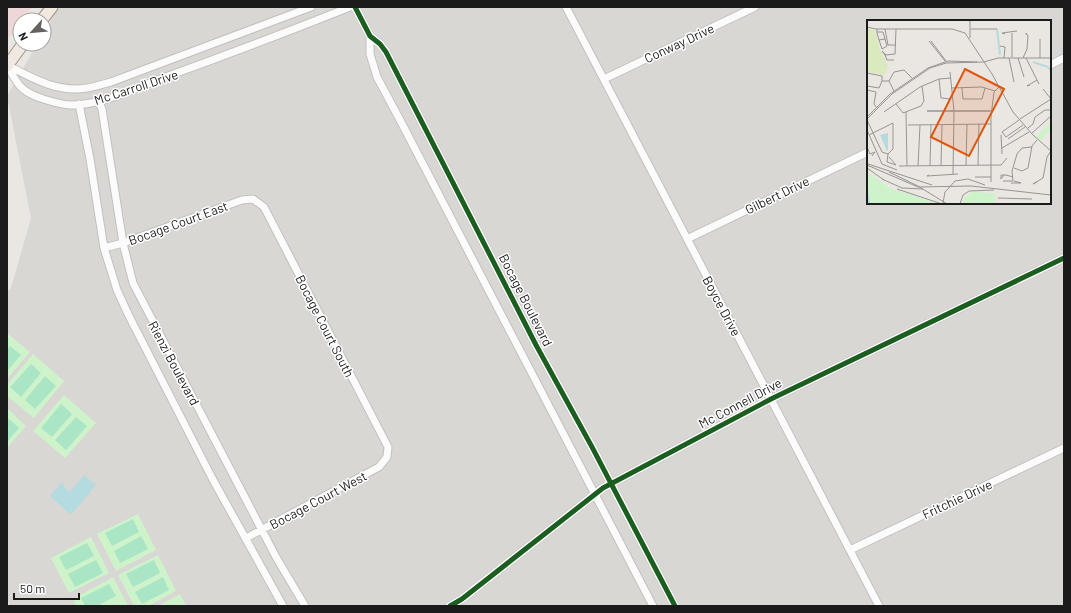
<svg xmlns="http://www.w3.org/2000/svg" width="1071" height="613" viewBox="0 0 1071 613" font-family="Barlow,sans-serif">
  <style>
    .residential { fill: #d9d7d4; fill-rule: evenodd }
    .commercial { fill: #eed8d7 }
    .park { fill: #cef3ca }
    .pitch { fill: #aae5c6 }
    .water { fill: #b3dbe0 }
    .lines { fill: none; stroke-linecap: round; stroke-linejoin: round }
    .street-casing { stroke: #c2c1bf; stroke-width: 9 }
    .primary-casing { stroke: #a09280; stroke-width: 13 }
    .street { stroke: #fcfbfb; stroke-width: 7 }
    .primary { stroke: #f0e9e2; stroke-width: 11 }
    .cycleway-casing { stroke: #fff; stroke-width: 8 }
    .cycleway { stroke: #1b5e20; stroke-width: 5 }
    .labels { text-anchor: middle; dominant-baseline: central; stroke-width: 3; stroke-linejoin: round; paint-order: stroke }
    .street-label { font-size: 13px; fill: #1b1b1b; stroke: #fff }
    .inset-river { fill: none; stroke: #b3dbe0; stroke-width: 2 }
    .inset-road { fill: none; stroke: #979592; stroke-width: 1 }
    .view { fill: #de560d; fill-opacity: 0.15; stroke: #de560d; stroke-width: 2 }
    .inset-edge { fill: none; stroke: #1b1b1b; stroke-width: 2 }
  </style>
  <rect width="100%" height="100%" fill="#eae7e2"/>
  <path class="residential" d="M59,7h1005v599h-1054l-3,-7v-307l4,-4 20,-70 -24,-122 30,-52h7v-12zM868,21h182v182h-182z"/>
  <path class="commercial" d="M7,7h25l-10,13h-2v3l-13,17z"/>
  <path class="park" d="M7,333l23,19 -23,27z
    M33,354l31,27 -30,37 -27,-22v-11z
    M64,395l32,28 -31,35 -32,-27z
    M7,408l19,18 -19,22z
    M138,514l18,36 -40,21 -19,-37z
    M91,537l18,36 -40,20 -18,-35z
    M158,555l18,36 -28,15h-14l-16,-31z
    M113,577l15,29h-52l-3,-7z
    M180,594l6,12h-28z"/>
  <path class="pitch" d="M10,346l11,9 -14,16v-22z
    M31,364l10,9 -20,24 -11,-10z
    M45,376l11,10 -21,23 -10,-9z
    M61,404l11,10 -20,23 -11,-9z
    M76,417l11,9 -21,24 -11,-10z
    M9,419l10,9 -12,14v-22z
    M133,519l6,13 -27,14 -7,-13z
    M141,536l7,13 -28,14 -6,-12z
    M87,543l7,13 -28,14 -7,-13z
    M96,560l7,13 -28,14 -7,-13z
    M154,560l6,13 -27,14 -7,-13z
    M163,577l6,13 -27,14 -7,-12z
    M109,584l7,12 -19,10h-12l-4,-8z"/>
  <path class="water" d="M84,475l12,10 -25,30 -21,-19 11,-13 4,3 -1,1 6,5z"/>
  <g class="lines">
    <g class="street-casing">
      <path id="street" d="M355,7l15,29 10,8 6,8 150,293 56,102 83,159
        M566,7l313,599
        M370,36v18l7,23 23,43 253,486
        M7,65c4,7 9,18 15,23 9,9 36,16 48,17 27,1 65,-16 90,-26 64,-23 127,-47 190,-72
        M7,65c25,13 50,28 80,23 8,-1 16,-4 24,-6l200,-75
        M1050,65l14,-7
        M604,79l151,-72
        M98,101l4,8 21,134 10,40 143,274 29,49
        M79,104l11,55 14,89 13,42 12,26 83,162 71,128
        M687,239l181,-87
        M104,248l19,-5 119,-43 11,-1 11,8 124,240 -1,10 -8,10 -133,71
        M850,550l214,-102
        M450,606l12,-7 141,-111 168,-89 293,-141"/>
    </g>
    <g class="primary-casing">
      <path id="primary" d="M42,20l10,-13
        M7,66l16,-22"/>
    </g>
    <use href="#street" class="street"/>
    <use href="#primary" class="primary"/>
    <g class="cycleway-casing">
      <path id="cycleway" d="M355,7l15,29 10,8 6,8 150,293 56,102 83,159
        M450,606l12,-7 141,-111 168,-89 293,-141"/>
    </g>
    <use href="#cycleway" class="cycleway"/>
  </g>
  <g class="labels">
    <g class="street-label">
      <text transform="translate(679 43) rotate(-25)">Conway Drive</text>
      <text transform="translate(136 87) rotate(-18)">Mc Carroll Drive</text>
      <text transform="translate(777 195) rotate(-26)">Gilbert Drive</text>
      <text transform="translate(178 223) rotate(-20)">Bocage Court East</text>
      <text transform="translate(526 300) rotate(63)">Bocage Boulevard</text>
      <text transform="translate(722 306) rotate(62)">Boyce Drive</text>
      <text transform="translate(325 326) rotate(63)">Bocage Court South</text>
      <text transform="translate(174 363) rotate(62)">Rienzi Boulevard</text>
      <text transform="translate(740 403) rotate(-28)">Mc Connell Drive</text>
      <text transform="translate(957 499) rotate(-25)">Fritchie Drive</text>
      <text transform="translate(318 500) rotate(-28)">Bocage Court West</text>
    </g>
  </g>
  <g transform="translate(867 20)">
    <rect width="184" height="184" fill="#eae7e2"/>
    <path d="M0,8l8,2 5,20 8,16 -3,9 -18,-3z" fill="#daeabe"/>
    <path d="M184,102v7l-11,12 -4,-4zM0,152l23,16 48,16h-69zM107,171l22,3 -1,10h-33l4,-8z" fill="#cef3ca"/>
    <path d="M21,113v17l-1,1 -7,-16z" fill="#b3dbe0"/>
    <path class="inset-river" d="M130,9l3,26M166,42l15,5 3,4M0,168l2,16"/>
    <path class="inset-road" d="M103,0v18M160,0h15M0,7l9,2h76l13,4 27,41 21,38 19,22 19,17M10,9v4l2,7 6,-1 -2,-7h-6M18,9l3,16h8M104,9h26M138,14l-3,-1 15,-2M173,19v19M12,20l3,9 5,-3 -2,-7M62,21l16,20M64,21l15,20M133,26l5,1 -1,11M18,35l2,5h7M19,35l-4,-4 3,4 10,-1 1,-25M145,37v-24M142,38l5,24M151,38l6,19M156,38l4,-9 1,-13 -2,-3v1l2,2M159,38l13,26M117,42l14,-4h53M83,52l4,39 -1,63M0,53l15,3v5M72,59l2,19 10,1M163,65l-3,1 10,-6M0,66l12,2 3,-7h7M84,68l31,-1 13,4M95,68l1,11h19l3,-11M0,70l9,2 -2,12 3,4M27,71l-5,-10 5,-9 10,-2 8,8M29,84l7,9 18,-7 3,-5 -2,-15M123,91h-63h65M17,92l36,-25 19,-8 12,-1M39,92l1,54M0,97l23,-23 38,-26 20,-7 29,1M0,99l25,-25 38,-26 16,-5 38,-1M153,99l31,-20 -8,-10M0,100l15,32 6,2M152,100l-17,12 4,5 17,-12M41,105l83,-1M161,108l5,-4 2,-7 10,-7h6M0,110l15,34 15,6M165,113l19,-17M2,115l24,-12M134,115l1,19M141,119l17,-12M0,127l3,7 5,-2 -3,4M135,128l27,-16M21,134l5,-5v-26M21,134l-1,8 9,3 -7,-8M1,144l64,21M0,145l51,22 53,-1 80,9M74,145l1,-40M99,145l1,-41M111,145l1,-41M32,146l102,-1 6,-7M51,146l2,-41M63,146l1,-41M0,148l17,12M147,148l8,3 6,-3 4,-22 5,-6M22,152l29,14 29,18M62,155l-2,1 31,-2M137,155l-3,4v-4h5l7,2M108,157h16M15,159l20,9 21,1M136,161h10l-1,-10 5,-17 5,-6 10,-1M124,162v-66l3,-24 5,-5M170,162l-4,2 10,-6 4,-21 4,-6M144,163h10l-7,-2M30,169l45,15M131,178l34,1M76,183l2,-11 10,-11 13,-2 17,6M93,184l3,-9 6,-4 25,-1"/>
    <path class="view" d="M98,49l39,20 -35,67 -38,-19z"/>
    <rect width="184" height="184" class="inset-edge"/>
  </g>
  <rect width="1071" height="613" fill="none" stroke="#1b1b1b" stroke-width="16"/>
  <g transform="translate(32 32) rotate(243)"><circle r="19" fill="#ffffff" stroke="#a4a4a4"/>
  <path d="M0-3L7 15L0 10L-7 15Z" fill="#636261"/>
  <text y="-6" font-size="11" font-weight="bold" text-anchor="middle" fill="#1b1b1b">N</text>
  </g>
  <path d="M14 593v6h65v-6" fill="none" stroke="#1b1b1b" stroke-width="2"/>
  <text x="20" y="593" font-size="12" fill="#1b1b1b" stroke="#ffffff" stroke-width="3" paint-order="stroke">50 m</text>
</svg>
